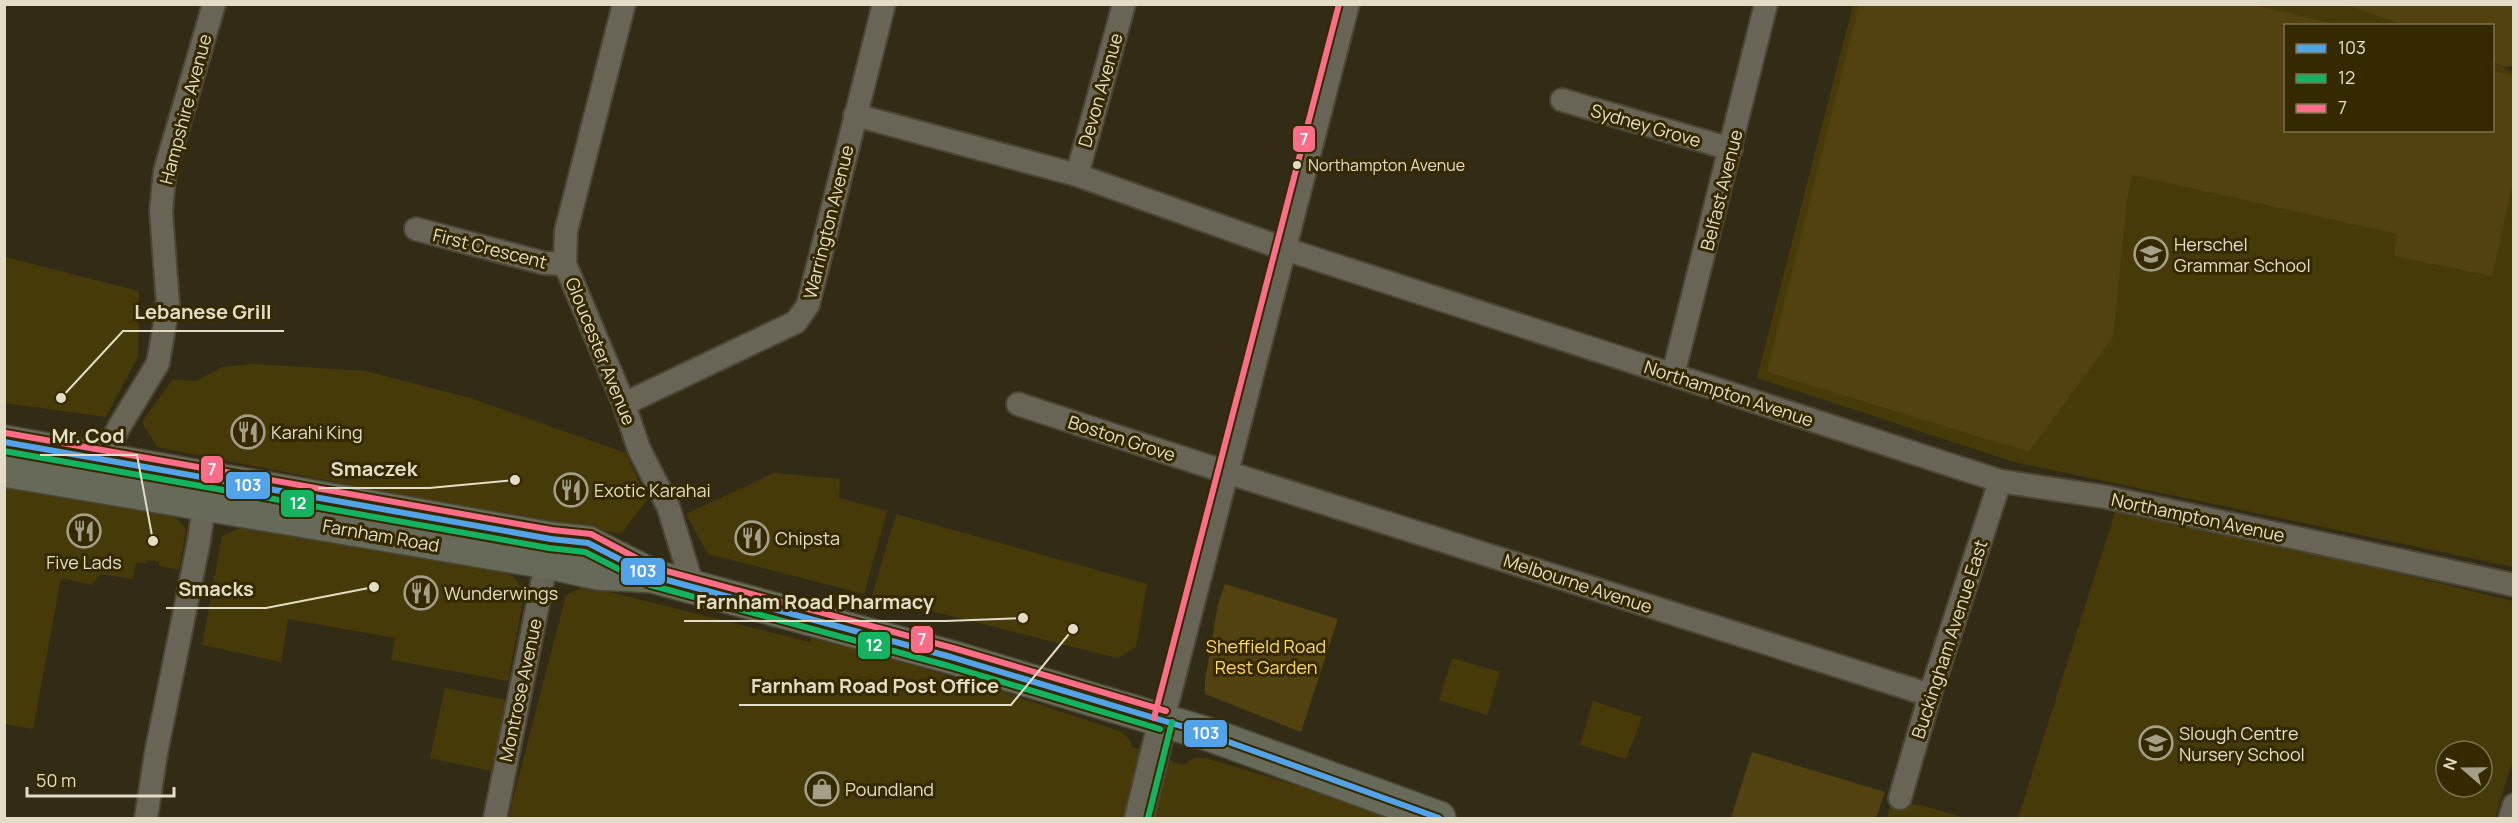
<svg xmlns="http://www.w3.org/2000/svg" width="2518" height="823" viewBox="0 0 2518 823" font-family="Manrope,sans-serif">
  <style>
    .built { fill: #473a09; fill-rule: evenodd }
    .green { fill: #51420f }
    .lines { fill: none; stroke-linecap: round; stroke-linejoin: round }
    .minor-casing { stroke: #4a4535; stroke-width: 26 }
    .tertiary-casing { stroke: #4a4535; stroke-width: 32 }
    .primary-casing { stroke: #4a4535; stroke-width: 36 }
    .minor { stroke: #696556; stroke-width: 22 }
    .tertiary { stroke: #696556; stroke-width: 28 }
    .primary { stroke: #686a59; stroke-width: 33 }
    .bus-1-casing { stroke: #352900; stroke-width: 10 }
    .bus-2-casing { stroke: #352900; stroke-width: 10 }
    .bus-3-casing { stroke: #352900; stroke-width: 10 }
    .bus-1 { stroke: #53a3e8; stroke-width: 6 }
    .bus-2 { stroke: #13b361; stroke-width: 6 }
    .bus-3 { stroke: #fb6d88; stroke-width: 6 }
    .bus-dot { fill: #e3dcc7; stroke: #352900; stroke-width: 2 }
    .labels { text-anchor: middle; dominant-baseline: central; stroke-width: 6; stroke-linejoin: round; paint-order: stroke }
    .bus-label { font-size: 16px; fill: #e3dcc7; stroke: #352900; text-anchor: start }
    .street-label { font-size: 18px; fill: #e3dcc7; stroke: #352900 }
    .poi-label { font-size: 18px; fill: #e3dcc7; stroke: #352900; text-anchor: start }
    .park-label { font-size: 18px; fill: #fed966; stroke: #352900 }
    .leader { fill: none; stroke: #e3dcc7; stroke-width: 2 }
    .callout-dot { fill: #e3dcc7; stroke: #352900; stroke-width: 2 }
    .callout-label { font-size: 20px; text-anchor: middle; font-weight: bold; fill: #e3dcc7; stroke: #352900; stroke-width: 6; stroke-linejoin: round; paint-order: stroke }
    .line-badge { stroke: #352900; stroke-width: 2 }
    .badge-label { font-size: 16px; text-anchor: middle; font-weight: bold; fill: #fff }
  </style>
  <rect width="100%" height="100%" fill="#322c16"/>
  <path class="built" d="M2347,4l56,21 -117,1v104h206l1,-68 20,10v495l-499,-105 -257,-84 96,-373z
    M5,257l134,34 -1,65 -32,61 -101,-14z
    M254,364l112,7 104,27 156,55 21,47 -26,34 -91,-14 -373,-73 -15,-25 30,-42 24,1 26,-14z
    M774,473l66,6 -1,19 48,13 -23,83 -156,-40 -22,-40z
    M5,480l156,22 25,27 -7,41 -20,-4v-4l-11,-2 -2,3h-10l-3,16 -32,-5 -9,11 -31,-7 -28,151 -28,-5z
    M2115,512l236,50 162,39v158l-18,59h-477zM2446,751h36v36h-36z
    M896,514l251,70 -11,63 -19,11 -245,-62z
    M247,525l257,42 21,23 -17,91 -117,-21 4,-22 -107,-19 -7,43 -79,-17 20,-109z
    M586,586l224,56 3,-6 184,54 125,42 7,7 3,8 51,18 11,-7h12l128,39 58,21h-884l58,-223z
    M1452,658l48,14 -13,43 -48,-15z
    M445,688l62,12 -16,71 -61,-13z
    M1593,701l49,16 -16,42 -46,-14z
    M1891,803l29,2 46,13h-79z"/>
  <path class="green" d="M2249,4l91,21 -54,1v104h206l1,-59 20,4v108l-21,93 -98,-20 3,-22 -265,-59 -5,24 -14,138 -84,115 -262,-80 92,-367z
    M2347,5h166v61l-9,1 -11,-5 -1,-36 -89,-1z
    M1225,584l113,35 -37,113 -96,-38v-13l13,-77z
    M1752,752l133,40 -9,26h-145z"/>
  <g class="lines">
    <g class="minor-casing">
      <path id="minor" d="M624,4l-58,227 -1,33 59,140 15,45 29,57 25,81
        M1562,100l169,49
        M855,115l222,60 208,74 715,232 106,16 408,88
        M1077,175l47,-171
        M416,229l128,34 21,1
        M1673,375l93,-371
        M624,404l172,-82 12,-17 76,-301
        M1018,404l208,68 704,223
        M102,472l2,-12 15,-33 39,-64 10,-58 -7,-94 4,-40 49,-167
        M1163,720l185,-716
        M1900,798l30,-103 70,-214
        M146,818l10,-65 43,-212 7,-51
        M495,818l54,-269
        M2510,818l4,-13"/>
    </g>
    <g class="tertiary-casing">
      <path id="tertiary" d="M1139,818l24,-98"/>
    </g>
    <g class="primary-casing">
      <path id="primary" d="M4,442l547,97 37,4 55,28
        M4,470l543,92 50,11 55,3 299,81 260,78 228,83"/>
    </g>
    <use href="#minor" class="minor"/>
    <use href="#tertiary" class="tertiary"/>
    <use href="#primary" class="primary"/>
    <g class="bus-1-casing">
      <path id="bus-1" d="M4,442l547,97 37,4 64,33 299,81 250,75 238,86"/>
    </g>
    <g class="bus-2-casing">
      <path id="bus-2" d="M4,451l545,97 36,4 65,33 299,81 211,63
        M1148,818l24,-96"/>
    </g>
    <g class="bus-3-casing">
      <path id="bus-3" d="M6,433l546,97 39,4 64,34 298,80 213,63
        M1154,718l185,-714"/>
    </g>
    <use href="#bus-1" class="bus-1"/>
    <use href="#bus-2" class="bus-2"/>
    <use href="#bus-3" class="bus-3"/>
  </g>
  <defs>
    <g id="school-ring" transform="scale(1.725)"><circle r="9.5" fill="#352900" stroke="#a59e89" stroke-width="1.5"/><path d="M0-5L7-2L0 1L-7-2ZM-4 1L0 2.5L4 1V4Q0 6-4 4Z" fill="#a59e89"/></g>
    <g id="restaurant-ring" transform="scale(1.725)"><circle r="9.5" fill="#352900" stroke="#a59e89" stroke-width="1.5"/><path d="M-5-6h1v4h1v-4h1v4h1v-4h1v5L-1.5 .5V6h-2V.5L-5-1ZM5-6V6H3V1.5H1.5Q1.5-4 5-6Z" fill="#a59e89"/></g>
    <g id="shop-ring" transform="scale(1.725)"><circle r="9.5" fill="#352900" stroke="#a59e89" stroke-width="1.5"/><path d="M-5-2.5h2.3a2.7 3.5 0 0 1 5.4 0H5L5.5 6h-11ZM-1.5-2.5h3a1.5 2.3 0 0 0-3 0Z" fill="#a59e89"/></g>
  </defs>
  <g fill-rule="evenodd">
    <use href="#school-ring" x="2151" y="254"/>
    <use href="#restaurant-ring" x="248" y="432"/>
    <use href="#restaurant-ring" x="571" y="490"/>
    <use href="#restaurant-ring" x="84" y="531"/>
    <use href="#restaurant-ring" x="752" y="538"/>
    <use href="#restaurant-ring" x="421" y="593"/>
    <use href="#school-ring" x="2156" y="743"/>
    <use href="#shop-ring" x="822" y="789"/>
  </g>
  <circle class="bus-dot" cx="1297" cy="165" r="5"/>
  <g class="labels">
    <g class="bus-label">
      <text x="1308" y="165">Northampton Avenue</text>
    </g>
    <g class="street-label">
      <text transform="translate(1100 90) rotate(-74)">Devon Avenue</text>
      <text transform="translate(185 109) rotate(-75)">Hampshire Avenue</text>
      <text transform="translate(1646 125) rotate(16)">Sydney Grove</text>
      <text transform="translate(1721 190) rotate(-76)">Belfast Avenue</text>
      <text transform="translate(828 222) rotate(-76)">Warrington Avenue</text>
      <text transform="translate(490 248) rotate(14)">First Crescent</text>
      <text transform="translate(601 351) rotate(68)">Gloucester Avenue</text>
      <text transform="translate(1729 393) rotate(18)">Northampton Avenue</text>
      <text transform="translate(1122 438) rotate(18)">Boston Grove</text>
      <text transform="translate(2198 517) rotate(12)">Northampton Avenue</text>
      <text transform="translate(381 535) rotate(10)">Farnham Road</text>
      <text transform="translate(1578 583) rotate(18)">Melbourne Avenue</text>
      <text transform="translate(1949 639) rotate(-72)">Buckingham Avenue East</text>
      <text transform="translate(520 690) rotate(-78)">Montrose Avenue</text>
    </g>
    <g class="poi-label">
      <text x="2174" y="244">Herschel<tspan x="2174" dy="21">Grammar School</tspan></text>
      <text x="271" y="432">Karahi King</text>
      <text x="594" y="490">Exotic Karahai</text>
      <text x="775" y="538">Chipsta</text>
      <text x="84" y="562" text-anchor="middle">Five Lads</text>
      <text x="444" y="593">Wunderwings</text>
      <text x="2179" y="733">Slough Centre<tspan x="2179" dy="21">Nursery School</tspan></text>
      <text x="845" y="789">Poundland</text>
    </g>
    <g class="park-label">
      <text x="1266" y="646">Sheffield Road<tspan x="1266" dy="21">Rest Garden</tspan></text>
    </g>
  </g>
  <path class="leader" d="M61 398L123 331H284M153 541L137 455H40M515 480L429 488H318M374 587L266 608H166M1023 618L946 621H684M1073 629L1011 705H739"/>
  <g class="callout-dot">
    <circle cx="61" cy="398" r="6"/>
    <circle cx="153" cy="541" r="6"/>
    <circle cx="515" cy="480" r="6"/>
    <circle cx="374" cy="587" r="6"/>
    <circle cx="1023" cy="618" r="6"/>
    <circle cx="1073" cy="629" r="6"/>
  </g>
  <g class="callout-label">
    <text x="203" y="319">Lebanese Grill</text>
    <text x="88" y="443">Mr. Cod</text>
    <text x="374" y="476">Smaczek</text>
    <text x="216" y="596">Smacks</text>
    <text x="815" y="609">Farnham Road Pharmacy</text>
    <text x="875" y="693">Farnham Road Post Office</text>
  </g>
  <g class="line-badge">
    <rect x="1292" y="125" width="24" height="28" rx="6" fill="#fb6d88"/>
    <rect x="200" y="455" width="24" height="29" rx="6" fill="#fb6d88"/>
    <rect x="225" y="471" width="46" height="29" rx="6" fill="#53a3e8"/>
    <rect x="280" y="489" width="35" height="29" rx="6" fill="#13b361"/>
    <rect x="620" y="557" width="46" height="29" rx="6" fill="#53a3e8"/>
    <rect x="910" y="625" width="24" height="29" rx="6" fill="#fb6d88"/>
    <rect x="857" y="631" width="34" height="29" rx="6" fill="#13b361"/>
    <rect x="1183" y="719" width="45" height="29" rx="6" fill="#53a3e8"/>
  </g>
  <g class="badge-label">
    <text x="1304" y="145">7</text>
    <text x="212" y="475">7</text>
    <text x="248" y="491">103</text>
    <text x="298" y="509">12</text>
    <text x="643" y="577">103</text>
    <text x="922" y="645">7</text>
    <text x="874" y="651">12</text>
    <text x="1206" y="739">103</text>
  </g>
  <rect width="2518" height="823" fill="none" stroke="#e3dcc7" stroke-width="12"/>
  <rect x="2284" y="24" width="210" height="108" fill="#352900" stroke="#7b7150" stroke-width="1.5"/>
  <rect x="2296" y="44" width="30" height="9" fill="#53a3e8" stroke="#7b7150" stroke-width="1.5"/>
  <text x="2338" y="54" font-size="18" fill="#e3dcc7">103</text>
  <rect x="2296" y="74" width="30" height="9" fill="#13b361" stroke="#7b7150" stroke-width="1.5"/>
  <text x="2338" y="84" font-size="18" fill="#e3dcc7">12</text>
  <rect x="2296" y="104" width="30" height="9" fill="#fb6d88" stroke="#7b7150" stroke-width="1.5"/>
  <text x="2338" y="114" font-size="18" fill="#e3dcc7">7</text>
  <g transform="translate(2464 769) rotate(290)"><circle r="28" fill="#352900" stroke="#7b7150" stroke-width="1.5"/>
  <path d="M0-4.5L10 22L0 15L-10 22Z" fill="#a59e89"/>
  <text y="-9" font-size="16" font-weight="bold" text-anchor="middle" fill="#e3dcc7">N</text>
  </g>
  <path d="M27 787v9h147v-9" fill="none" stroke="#e3dcc7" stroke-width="3"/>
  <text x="36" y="787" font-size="18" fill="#e3dcc7" stroke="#352900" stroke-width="4.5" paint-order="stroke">50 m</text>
</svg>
